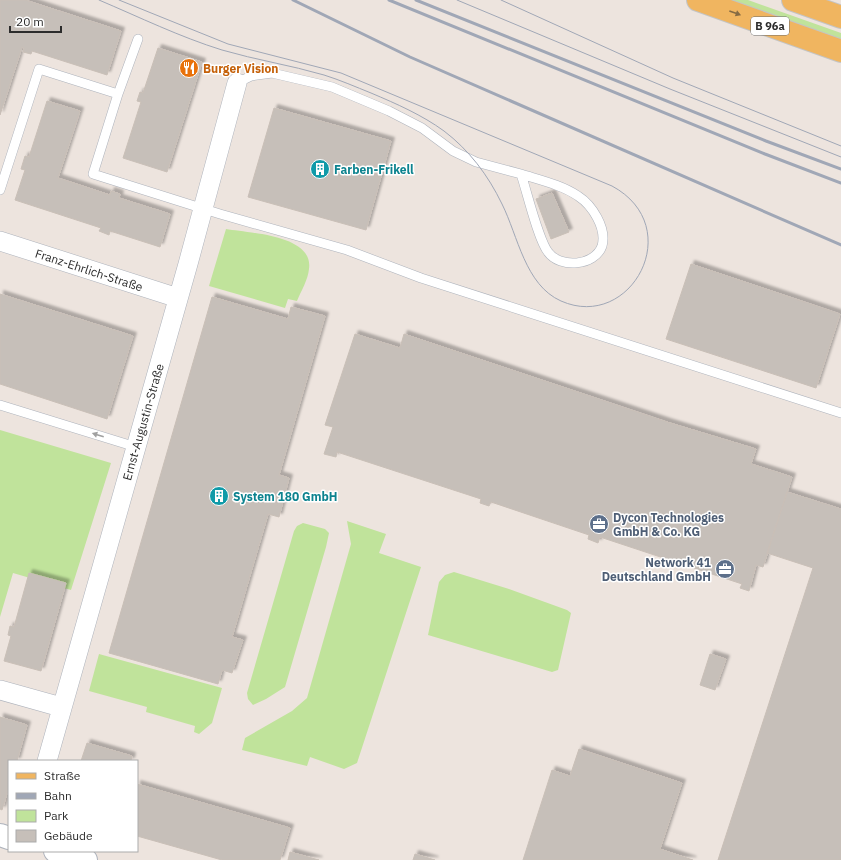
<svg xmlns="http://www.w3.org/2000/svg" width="841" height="860" viewBox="0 0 841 860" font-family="'IBM Plex Sans',sans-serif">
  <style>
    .green { fill: #c0e39b }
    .building { fill: #c6bfb9; stroke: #c9bfb7; filter: url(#shadow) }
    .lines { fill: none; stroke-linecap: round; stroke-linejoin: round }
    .lane-casing { stroke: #aeb3bc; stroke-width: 10 }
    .street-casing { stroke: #aeb3bc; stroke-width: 20 }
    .secondary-casing { stroke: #aeb3bc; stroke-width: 24 }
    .primary-casing { stroke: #c4c4c4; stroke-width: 24 }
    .lane { stroke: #fff; stroke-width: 9 }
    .street { stroke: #fff; stroke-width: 19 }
    .secondary { stroke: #fff; stroke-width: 22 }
    .primary { stroke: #f0b560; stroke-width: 22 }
    .tram { stroke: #a0a7b6; stroke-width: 1 }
    .rail { stroke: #a0a7b6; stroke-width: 3 }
    .oneway { fill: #846a43 }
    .oneway2 { fill: #a0a0a0 }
    .labels { text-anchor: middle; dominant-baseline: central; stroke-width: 3; stroke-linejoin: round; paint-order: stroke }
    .shield { fill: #fff; stroke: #6b6b6b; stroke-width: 1 }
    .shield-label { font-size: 11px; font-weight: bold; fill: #2c2c2c }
    .food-label { font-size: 12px; font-weight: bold; fill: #c56008; stroke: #fff; text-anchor: start }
    .culture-label { font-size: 12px; font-weight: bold; fill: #0d838f; stroke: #fff; text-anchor: start }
    .street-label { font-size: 12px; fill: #2c2c2c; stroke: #fff }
    .service-label { font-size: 12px; font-weight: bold; fill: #4e5e75; stroke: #fff; text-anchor: start }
  </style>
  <defs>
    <filter id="shadow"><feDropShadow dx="3.5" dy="-3.5" stdDeviation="1" flood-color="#0004"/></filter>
  </defs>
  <rect width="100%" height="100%" fill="#ede4de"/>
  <path class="green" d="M726,0h22l93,33v9z
    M226,229c23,4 88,6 83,40 -1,11 -8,22 -12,32l-9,-2 -3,9 -76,-22z
    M0,430l111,33 -40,127 -58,-17 -13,44z
    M347,521l39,13 -7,19 42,14 -64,196 -13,6 -34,-12 -3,9 -65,-16 3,-12 47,-27 15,-13 44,-154z
    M303,523l22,6 4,4 -3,14 -41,140 -19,12 -13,6 -5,-6 -1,-6 47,-162 3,-5z
    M454,572l55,17 58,21 4,3 -13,57 -6,2 -124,-37 11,-53 6,-7z
    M99,654l123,34 -10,35 -13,11 -5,-2 1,-6 -49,-14 1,-5 -58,-16z"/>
  <path class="building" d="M0,0h25l96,31 -14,44 -75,-24 -1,3 -8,-2 1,-4 -2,-1 -22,68z
    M158,48l44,14 -35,110 -44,-14 18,-56 -4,-1 3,-9 3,1z
    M47,101l33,10 -22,67 52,17 1,-4 9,3 -1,4 51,16 -10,33 -50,-16 -1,4 -10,-4 2,-3 -86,-28 10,-30 -4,-1 4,-13 4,1z
    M274,108l117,33 -25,89 -118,-33z
    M552,193l17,39 -18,7 -15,-40z
    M691,264l149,50 -24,74 -150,-49z
    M0,294l133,42 -26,83 -107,-35z
    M212,297l76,22 3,-12 34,9 -46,159 10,3 -10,39 -11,-3 -36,123 11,3 -11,33 -10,-3 -4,14 -109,-31z
    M355,334l45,14 4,-14 266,89 86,26 -5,15 41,13 -29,90 -7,-2 -7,26 -9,-3 2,-4 -142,-47 -2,6 -10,-4 1,-4 -98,-33 -2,4 -9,-3 1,-4 -144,-47 -1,5 -12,-3 9,-27 -8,-2z
    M787,492l54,17v351h-123l95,-292 -46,-15z
    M29,573l37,10 -25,88 -37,-10 7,-25 -3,-1 2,-9 4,1z
    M710,654l16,5 -11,31 -15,-5z
    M0,717l27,8 -10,36h-8v26l-7,23 -2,-1z
    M87,743l45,13 -1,5h-50z
    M579,749l103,34 -22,66 33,11h-170l29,-90 18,6z
    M137,784l153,44 -10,32h-58l-85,-24z
    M290,852l29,8h-31z
    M415,854l20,6h-22z"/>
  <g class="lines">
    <g class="lane-casing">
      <path id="lane" d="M237,83l14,-7 21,-3 60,14 57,24 33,17 31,23 23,11 45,12c6,18 17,65 27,78 12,17 47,14 54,-6 5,-18 -10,-41 -24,-50 -16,-11 -38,-16 -57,-22
        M118,94l20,-55
        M0,190l39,-121 79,25 -25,80 127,40 127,36 74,28 420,135
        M0,405l136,42"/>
    </g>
    <g class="street-casing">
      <path id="street" d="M0,241l178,57
        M0,690l61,17
        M47,761l141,-497 49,-181"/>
    </g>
    <g class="secondary-casing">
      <path id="secondary" d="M0,835l9,3
        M55,851l31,9"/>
    </g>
    <g class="primary-casing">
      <path id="primary" d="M698,0l143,51
        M793,0l48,17"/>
    </g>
    <use href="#lane" class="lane"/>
    <use href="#street" class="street"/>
    <use href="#secondary" class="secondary"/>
    <use href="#primary" class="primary"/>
    <path class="tram" d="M99,0c40,17 81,37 123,50 34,10 68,15 102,25 16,5 32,12 47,18 26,11 51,22 73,38 25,19 44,44 58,73 16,32 23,81 59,97 70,31 127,-74 51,-115l-271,-113 -113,-29 -109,-44
      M457,0l213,89 171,68
      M501,0l172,78 168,68"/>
    <path class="rail" d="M293,0l117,57 431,188
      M389,0l376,154 76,29
      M416,0l350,141 75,28"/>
  </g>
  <defs><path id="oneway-solid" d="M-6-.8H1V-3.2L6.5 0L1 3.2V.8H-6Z"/></defs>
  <use class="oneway" href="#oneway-solid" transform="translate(735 13) rotate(20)"/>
  <use class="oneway2" href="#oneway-solid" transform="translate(98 435) rotate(-163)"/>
  <defs>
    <g id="restaurant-disc" transform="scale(1)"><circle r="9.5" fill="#e8710a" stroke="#fff"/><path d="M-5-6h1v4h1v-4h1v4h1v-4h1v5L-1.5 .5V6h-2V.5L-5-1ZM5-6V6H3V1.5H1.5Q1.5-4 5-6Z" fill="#fff"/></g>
    <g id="building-disc" transform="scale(1)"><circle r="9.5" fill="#0f9aa8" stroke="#fff"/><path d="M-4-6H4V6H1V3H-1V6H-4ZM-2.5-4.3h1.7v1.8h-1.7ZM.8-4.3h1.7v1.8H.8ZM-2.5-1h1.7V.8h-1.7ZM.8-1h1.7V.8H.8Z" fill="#fff"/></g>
    <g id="office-disc" transform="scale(1)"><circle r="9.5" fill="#5c6f8a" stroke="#fff"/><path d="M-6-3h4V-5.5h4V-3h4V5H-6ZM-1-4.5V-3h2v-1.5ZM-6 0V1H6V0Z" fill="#fff"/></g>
  </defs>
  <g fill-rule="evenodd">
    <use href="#restaurant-disc" x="189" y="68"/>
    <use href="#building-disc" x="320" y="169"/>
    <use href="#building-disc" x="219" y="496"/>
    <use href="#office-disc" x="599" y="524"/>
    <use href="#office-disc" x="725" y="569"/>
  </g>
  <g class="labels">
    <rect class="shield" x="751" y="17" width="38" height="18" rx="3"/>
    <g class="shield-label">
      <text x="770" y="26">B 96a</text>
    </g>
    <g class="food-label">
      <text x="203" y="68">Burger Vision</text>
    </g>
    <g class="culture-label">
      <text x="334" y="169">Farben-Frikell</text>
      <text x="233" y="496">System 180 GmbH</text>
    </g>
    <g class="street-label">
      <text transform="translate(89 270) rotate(18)">Franz-Ehrlich-Straße</text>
      <text transform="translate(143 422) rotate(-74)">Ernst-Augustin-Straße</text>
    </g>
    <g class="service-label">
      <text x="613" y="517">Dycon Technologies<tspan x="613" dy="14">GmbH &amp; Co. KG</tspan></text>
      <text x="711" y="562" text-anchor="end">Network 41<tspan x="711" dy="14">Deutschland GmbH</tspan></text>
    </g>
  </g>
  <rect x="8" y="760" width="130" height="92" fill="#ffffff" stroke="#ababab"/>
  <rect x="16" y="773" width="20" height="6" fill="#f0b560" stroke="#ababab"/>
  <text x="44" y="780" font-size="12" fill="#2c2c2c">Straße</text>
  <rect x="16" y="793" width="20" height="6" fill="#a0a7b6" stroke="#ababab"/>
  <text x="44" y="800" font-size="12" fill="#2c2c2c">Bahn</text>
  <rect x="16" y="810" width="20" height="12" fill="#c0e39b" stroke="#ababab"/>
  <text x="44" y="820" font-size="12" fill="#2c2c2c">Park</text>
  <rect x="16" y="830" width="20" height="12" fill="#c6bfb9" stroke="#ababab"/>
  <text x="44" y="840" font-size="12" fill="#2c2c2c">Gebäude</text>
  <path d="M10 26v6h51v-6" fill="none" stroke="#2c2c2c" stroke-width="2"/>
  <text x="16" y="26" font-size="12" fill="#2c2c2c" stroke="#ffffff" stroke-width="3" paint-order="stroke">20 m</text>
</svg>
